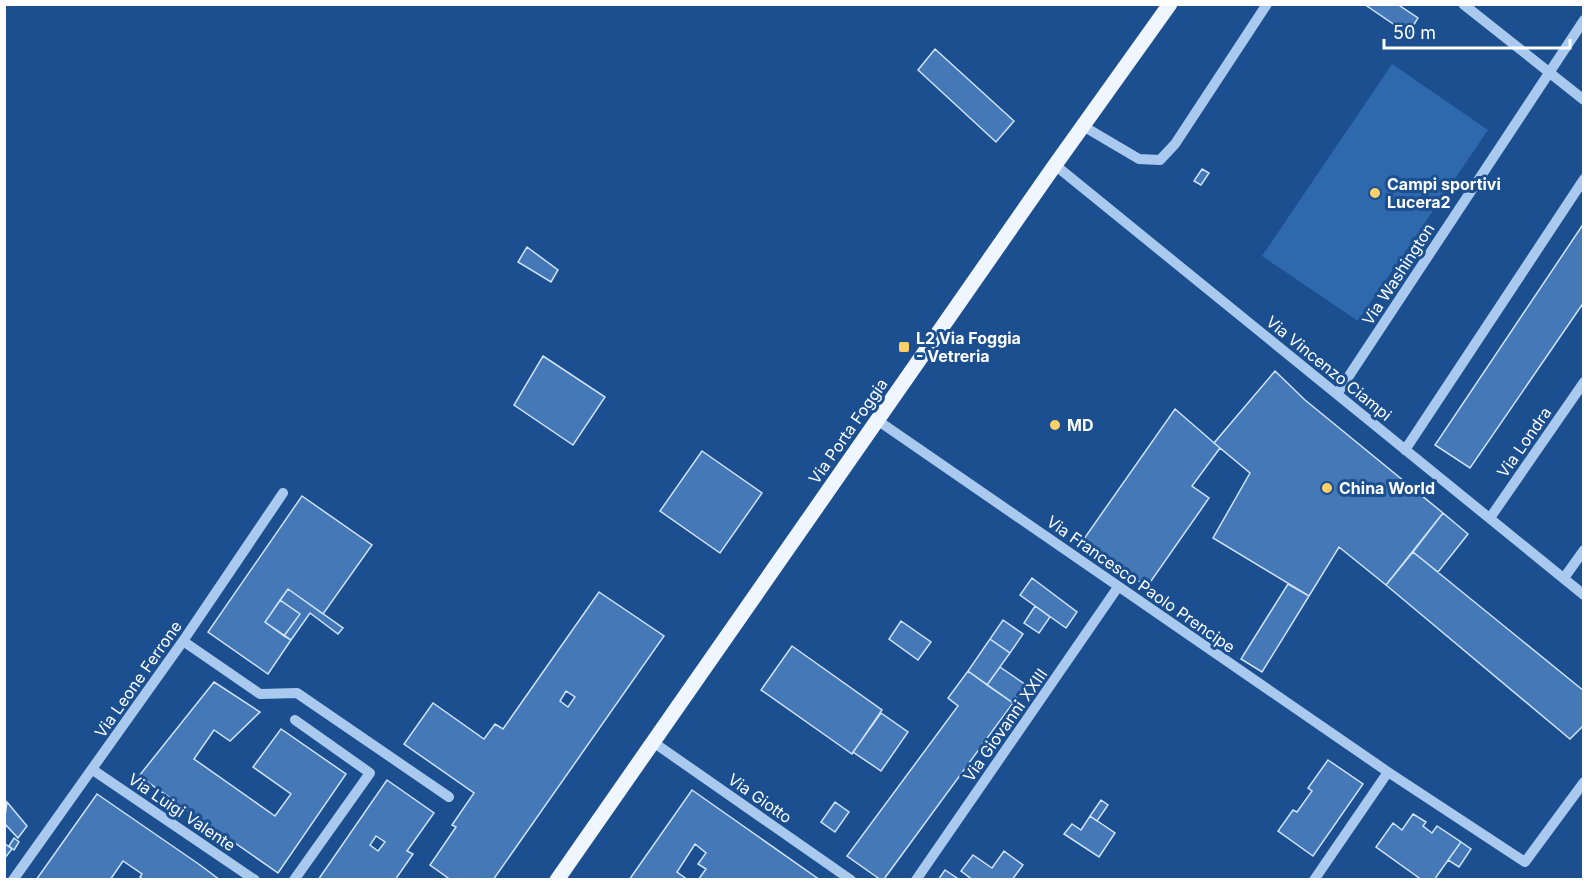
<svg xmlns="http://www.w3.org/2000/svg" width="1588" height="884" viewBox="0 0 1588 884" font-family="Inter,sans-serif">
  <style>
    .green { fill: #2e69ad }
    .building { fill: #4478b7; stroke: #cfe3fa; stroke-width: 1.5; fill-rule: evenodd }
    .lines { fill: none; stroke-linecap: round; stroke-linejoin: round }
    .minor { stroke: #a9c9ee; stroke-width: 10 }
    .major { stroke: #f0f6ff; stroke-width: 15 }
    .poi-dot { fill: #ffd166; stroke: #1b4f8f; stroke-width: 2 }
    .labels { text-anchor: middle; dominant-baseline: central; stroke-width: 6; stroke-linejoin: round; paint-order: stroke }
    .poi-label { font-size: 16px; font-weight: bold; fill: #fff; stroke: #1b4f8f; text-anchor: start }
    .street-label { font-size: 16px; fill: #fff; stroke: #1b4f8f }
  </style>
  <rect width="100%" height="100%" fill="#1b4f8f"/>
  <path class="green" d="M1392,64l96,66 -130,191 -96,-65z"/>
  <path class="building" d="M1364,4h33l21,14 -10,16z
    M935,49l79,72 -18,21 -78,-72z
    M1202,169l7,4 -8,12 -7,-4z
    M1584,223v79l-114,166 -35,-23z
    M527,247l31,23 -7,12 -33,-20z
    M543,356l62,41 -32,48 -59,-40z
    M1275,371l30,29 138,113 -57,72 -47,-38 -30,49 -96,-58 37,-65 -36,-30z
    M1175,409l45,39 -28,38 17,12 -60,86 -23,-6 -47,-32z
    M702,451l60,42 -42,60 -60,-42z
    M302,496l70,49 -49,69 -35,-25 -23,33 26,18 -23,34 -60,-42z
    M1443,513l25,21 -30,38 -25,-20z
    M1413,552l171,139v34l-14,14 -184,-154z
    M1032,578l45,34 -11,16 -46,-33z
    M1288,584l21,12 -47,76 -21,-13z
    M288,589l55,39 -5,6 -28,-21 -19,27 -7,-4 16,-22 -20,-14z
    M599,592l65,44 -171,244h-42l-21,-15 26,-38 -4,-2 22,-32 -70,-49 29,-41 51,36 11,-15 8,5zM566,691l9,6 -7,10 -8,-6z
    M280,600l20,14 -16,22 -19,-14z
    M1035,606l15,11 -11,16 -15,-10z
    M1003,620l20,14 -13,19 -20,-14z
    M901,621l30,21 -13,18 -29,-21z
    M990,639l20,14 -23,32 -19,-14z
    M792,646l90,64 -30,44 -91,-64z
    M1000,667l26,18 -13,18 -26,-18z
    M968,671l45,32 -129,176 -3,1 -34,-24 111,-150 -10,-8z
    M214,682l46,30 -30,29 -16,-11 -20,29 81,57 16,-22 -38,-27 28,-38 65,45 -68,99 -139,-97z
    M881,713l27,19 -27,39 -28,-19z
    M1328,760l35,24 -50,72 -35,-25 15,-21 4,2 15,-21 -4,-3z
    M387,780l47,33 -27,38 6,3 -18,26h-77zM376,836l9,6 -7,9 -8,-6z
    M692,790l128,90h-122l8,-11 -8,-5 8,-11 -11,-9 -18,28 11,8h-59z
    M97,794l103,71 20,15h-76l-4,-3 2,-3 -19,-13 -13,19h-74z
    M1101,800l7,5 -11,16 -7,-5z
    M7,802l20,24 -9,12 -14,-15z
    M835,802l14,10 -14,20 -14,-10z
    M1413,814l13,8 -3,4 9,7 5,-7 24,16 -27,38h-12l-46,-33 17,-24 9,7z
    M1090,816l25,17 -16,24 -35,-23 8,-10 9,6z
    M14,838l5,4 -5,8 -5,-4z
    M1461,842l10,7 -12,18 -11,-7z
    M4,843l8,6 -8,10z
    M1004,851l19,14 -11,15h-39l-12,-9 12,-16 19,13z
    M945,870l15,10h-22z"/>
  <g class="lines">
    <path class="minor" d="M1463,4l121,96
      M1083,126l56,33 21,1 15,-16 92,-140
      M1055,165l529,430
      M1337,394l247,-374
      M877,420l511,352 137,90 59,-80
      M1405,450l179,-271
      M1490,518l94,-136
      M1564,578l20,-28
      M183,641l77,53 37,-1 152,104
      M653,742l198,138
      M93,770l162,110
      M13,880l170,-239 100,-148
      M294,880l76,-107 -75,-53
      M916,880l202,-293
      M1314,880l74,-108"/>
    <path class="major" d="M557,880l498,-715 115,-161"/>
  </g>
  <g class="poi-dot">
    <circle cx="1375" cy="193" r="6"/>
    <rect x="898" y="341" width="12" height="12" rx="3"/>
    <circle cx="1055" cy="425" r="6"/>
    <circle cx="1327" cy="488" r="6"/>
  </g>
  <g class="labels">
    <g class="poi-label">
      <text x="1387" y="184">Campi sportivi<tspan x="1387" dy="18">Lucera2</tspan></text>
      <text x="916" y="338">L2 Via Foggia<tspan x="916" dy="18">- Vetreria</tspan></text>
      <text x="1067" y="425">MD</text>
      <text x="1339" y="488">China World</text>
    </g>
    <g class="street-label">
      <text transform="translate(1398 274) rotate(-57)">Via Washington</text>
      <text transform="translate(1329 368) rotate(39)">Via Vincenzo Ciampi</text>
      <text transform="translate(848 431) rotate(-55)">Via Porta Foggia</text>
      <text transform="translate(1524 442) rotate(-55)">Via Londra</text>
      <text transform="translate(1141 584) rotate(35)">Via Francesco Paolo Prencipe</text>
      <text transform="translate(138 679) rotate(-55)">Via Leone Ferrone</text>
      <text transform="translate(1005 725) rotate(-55)">Via Giovanni XXIII</text>
      <text transform="translate(760 798) rotate(35)">Via Giotto</text>
      <text transform="translate(182 812) rotate(34)">Via Luigi Valente</text>
    </g>
  </g>
  <rect width="1588" height="884" fill="none" stroke="#ffffff" stroke-width="12"/>
  <path d="M1384 39v9h186v-9" fill="none" stroke="#ffffff" stroke-width="3"/>
  <text x="1393" y="39" font-size="18" fill="#ffffff" stroke="#1b4f8f" stroke-width="4.5" paint-order="stroke">50 m</text>
</svg>
